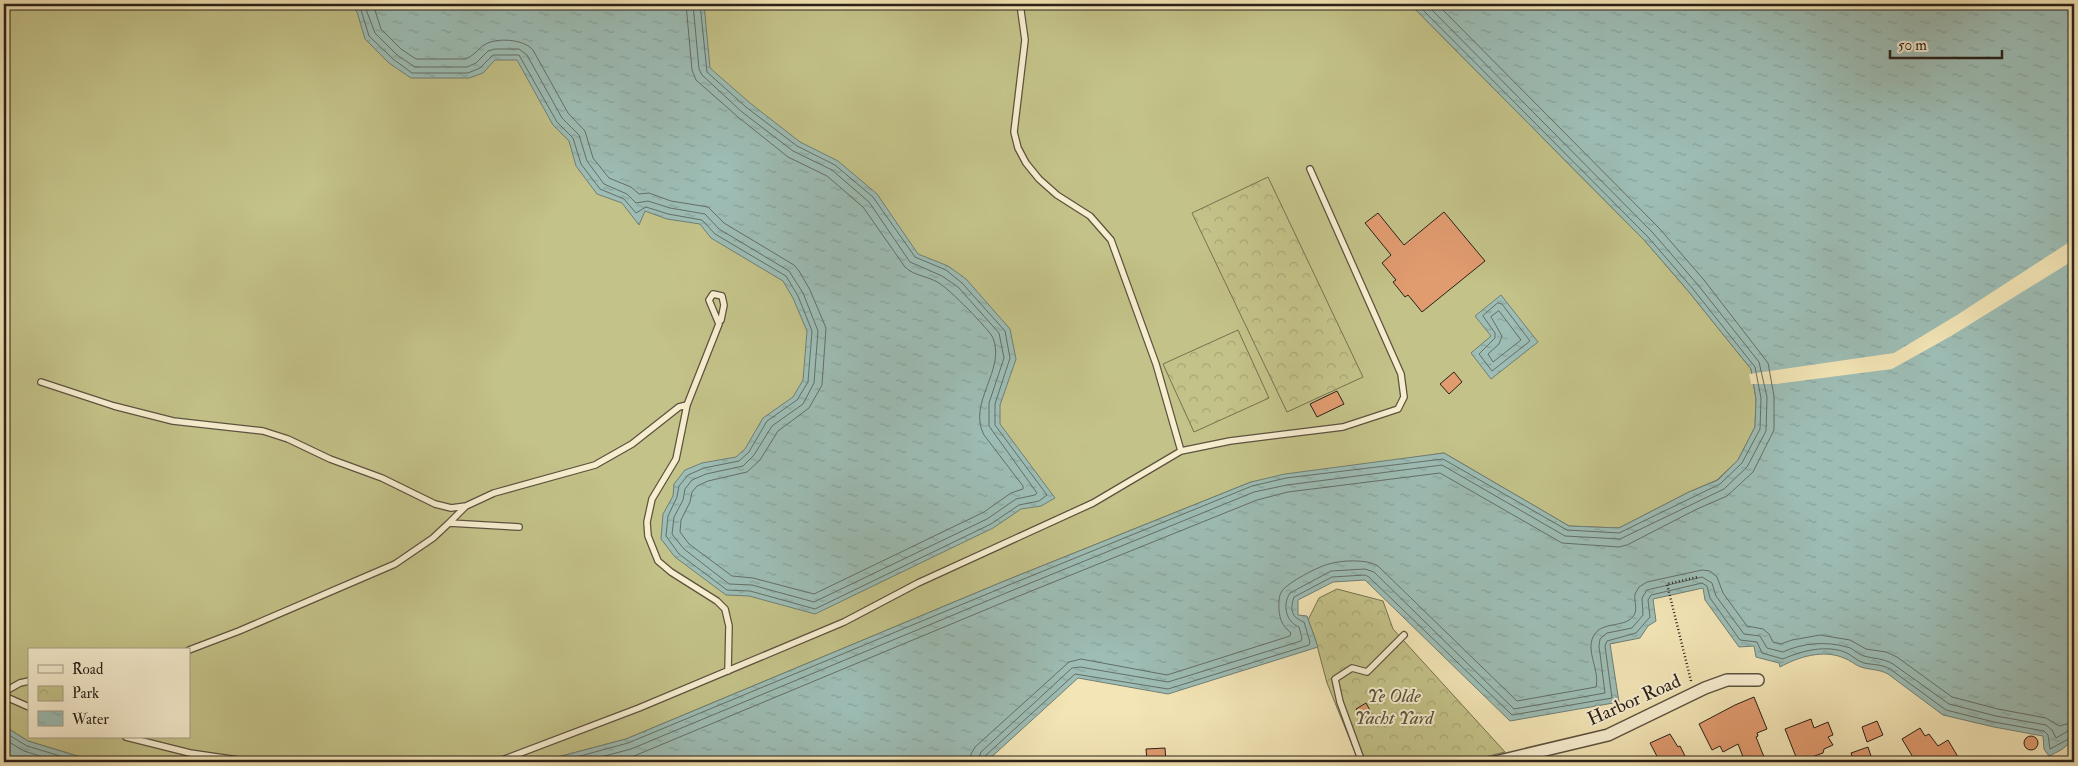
<svg xmlns="http://www.w3.org/2000/svg" width="2078" height="766" viewBox="0 0 2078 766" font-family="'IM FELL Double Pica',serif">
  <style>
    .green { fill: #c3c288; stroke: #767250; fill-rule: evenodd }
    .park { fill: url(#park-crowns); stroke: #767250 }
    .water { fill: url(#water-ripples); stroke: #6f7f77 }
    .pier { fill: #f3e5b6 }
    .lines { fill: none; stroke-linecap: round; stroke-linejoin: round }
    .shore { stroke: #646f67; stroke-width: 1 }
    .building { fill: #e09b6f; stroke: #2a2119 }
    .service-casing { stroke: #5c5240; stroke-width: 8 }
    .minor-casing { stroke: #5c5240; stroke-width: 14 }
    .path { stroke: #2a2119; stroke-width: 2.5; stroke-dasharray: 1 2.5; stroke-linecap: butt }
    .service { stroke: #f7eed0; stroke-width: 5.5 }
    .minor { stroke: #f7eed0; stroke-width: 11 }
    .labels { text-anchor: middle; dominant-baseline: central; stroke-width: 4; stroke-linejoin: round; paint-order: stroke }
    .park-label { font-size: 19px; font-style: italic; fill: #58513a; stroke: #f7eed0 }
    .street-label { font-size: 19px; fill: #2a2119; stroke: #f7eed0 }
  </style>
  <defs>
    <pattern id="park-crowns" width="20" height="18" patternUnits="userSpaceOnUse" patternTransform="scale(1.25)"><rect width="20" height="18" fill="#c3c288"/><path d="M2 6a3 3 0 1 1 6 0M12 15a3 3 0 1 1 6 0" fill="none" stroke="#a8a675"/></pattern>
    <pattern id="water-ripples" width="26" height="14" patternUnits="userSpaceOnUse" patternTransform="scale(1.25)"><rect width="26" height="14" fill="#9dbdb5"/><path d="M2 4q2-2 4 0t4 0M15 11q2-2 4 0t4 0" fill="none" stroke="#87a29b"/></pattern>
  </defs>
  <rect width="100%" height="100%" fill="#f3e5b6"/>
  <filter id="stains"><feTurbulence type="fractalNoise" baseFrequency=".004" numOctaves="4"/><feColorMatrix values="0 0 0 0 .2 0 0 0 0 .09 0 0 0 0 .02 0 0 0 .5 -.17"/></filter>
  <radialGradient id="worn" r=".72"><stop offset=".6" stop-color="#630" stop-opacity="0"/><stop offset="1" stop-color="#630" stop-opacity=".3"/></radialGradient>
  <path class="green" d="M4,4h1406l235,237 44,51 62,77 5,30 -1,28 -17,33 -21,20 -28,12 -70,36 -50,-2 -125,-73 -193,29 -249,100 -376,157 -87,23h-442l-69,-21 -24,-15zM29,650h160v87h-160z"/>
  <path class="park" d="M1268,177l95,200 -76,35 -95,-199z
    M1238,330l31,68 -75,34 -31,-68z
    M1337,589l46,12 10,28 112,123 -41,10h-105l-32,-79 -12,-45 -7,-18 11,-22z"/>
  <path class="water" d="M349,4h355l6,64 40,35 50,39 38,19 39,33 41,60 30,12 18,13 44,50 6,30 -16,46v19l55,74 -14,8 -20,3 -28,19 -178,86 -66,-18 -23,-1 -51,-38 -14,-18 2,-25 10,-18 1,-12 11,-14 17,-7 34,-6 9,-8 18,-31 30,-21 10,-17 4,-49 -14,-33 -10,-17 -72,-43 -11,-14 -33,-5 -22,-8 -6,14 -17,-22 -25,-9 -21,-28 -7,-25 -16,-16 -36,-65h-22l-12,13 -14,5h-58l-22,-15 -24,-24 -8,-27z
    M1410,4h664v736l-13,10 -12,6 -5,-7 -1,-13 -49,-9 -51,-12 -55,-41c-9,-5 -18,-4 -27,-7 -6,-2 -11,-7 -17,-9 -21,-9 -46,-1 -64,9l-1,-4 -23,-6 -2,-11 -15,1 -34,-47 -2,-12 -50,11 3,22 -8,5 -8,12 -30,6 9,58 -109,19 -145,-141 -32,2 -35,18v15l9,1 11,31 -150,47 -90,-16 -92,84h-447l87,-23 376,-157 249,-100 34,-8 159,-21 125,73 50,2 70,-36 29,-12 20,-20 17,-33 1,-28 -5,-30 -62,-77 -44,-51z
    M1501,295l37,47 -47,37 -20,-26 20,-17 -16,-20z
    M4,726l24,15 69,21h-93z"/>
  <path class="pier" d="M2074,239v21l-123,76 -59,33 -115,15h-26l-2,-10 145,-21 63,-38z"/>
  <g class="lines">
    <path class="shore" d="M356,4l5,6 8,26 24,23 19,14h56l12,-5 13,-13h26l38,67 16,16 8,26 19,25 24,10 12,14 10,-6 22,7 34,6 13,14 71,42 12,20 14,35 -4,51 -11,18 -30,21 -18,31 -10,9 -35,7 -16,7 -9,11 -2,11 -9,19 -2,20 13,18 48,36 23,1 65,18 176,-85 28,-19 20,-4 8,-6 -52,-70v-21l15,-46 -5,-27 -43,-48 -16,-13 -31,-13 -42,-60 -38,-32 -38,-19 -51,-39 -39,-35 -7,-68
      M364,4l11,29 22,22 18,12h52l9,-4 12,-12 7,-2h24l8,6 35,63 17,17 8,26 17,23 23,10 9,9 12,-2 22,7 35,6 14,15 70,42 14,22 15,38 -4,52 -11,21 -31,22 -18,29 -11,11 -37,8 -14,6 -7,9 -2,11 -9,17 -2,17 12,15 45,35 23,1 62,17 173,-83 29,-20 19,-4 2,-2 -48,-67v-23l15,-45 -5,-25 -41,-46 -16,-11 -32,-14 -41,-60 -37,-32 -39,-19 -51,-39 -40,-37 -3,-6 -6,-65
      M373,4l8,25 20,20 15,10h49c9,-3 12,-9 19,-14 12,-8 40,-6 49,5l35,63 17,18 8,27 16,20 22,9 8,7 10,-1 22,8 37,6 16,16 70,42 5,6 11,19 16,38 -4,57 -13,23 -31,23 -18,29 -13,12 -39,9 -11,5 -5,6 -2,10 -9,18 -1,12 9,12 43,32 21,2 61,16 170,-82 27,-19 12,-4v-3l-39,-51c-17,-32 22,-65 9,-97 -4,-9 -45,-50 -54,-55 -11,-7 -25,-7 -34,-16l-42,-60 -36,-31 -39,-19 -50,-40 -42,-37 -4,-10 -6,-66
      M1498,303l4,1 28,37 -38,30 -13,-17 16,-16v-5l-12,-17z
      M1499,311l22,29 -28,22 -5,-8 11,-10 3,-8 -11,-19z
      M4,732l23,14 53,16
      M4,739l20,12 35,11
      M558,762l70,-19 376,-156 248,-101 34,-8 157,-19 124,71 52,3 101,-49 22,-21 18,-34 1,-31 -6,-31 -62,-78 -45,-52 -231,-233
      M582,762l49,-13 375,-156 248,-101 33,-7 155,-20 123,71 55,3 104,-50 23,-22 19,-36 1,-34 -8,-35 -61,-77 -45,-52 -227,-229
      M611,762l23,-6 375,-156 248,-100 31,-8 152,-19 122,70 57,4 8,-2 70,-36 30,-13 26,-24 21,-42v-34l-6,-33 -64,-83 -45,-52 -222,-224
      M970,762l1,-8 4,-7 94,-85 12,-3 86,16 123,-39 1,-3c-8,-7 -11,-12 -12,-23 0,-7 -1,-13 3,-19 5,-8 37,-25 47,-27 12,-4 39,-5 49,2l139,135 79,-14c4,-16 -10,-35 -3,-50 8,-18 35,-7 42,-24 2,-5 -1,-13 0,-19l4,-7 8,-5 55,-12 8,1 7,6 6,16 24,33 16,3 6,5 4,8 8,2 11,-4 28,-5 30,5 16,9 20,3 11,5 55,40 46,12 48,9 13,8 15,-4
      M977,762l4,-10 91,-84 8,-1 88,15 133,-41 1,-3 -3,-11c-13,-5 -17,-22 -9,-34l41,-22 34,-2 9,3 140,137 91,-16 -6,-47 1,-7 7,-6 25,-5 11,-13 -1,-17 5,-8 55,-13 10,6 4,13 28,38 16,2 7,12 16,4c19,-9 43,-11 64,-5 6,1 10,7 17,9 10,3 19,2 29,8l56,40 47,12 50,9 6,5 4,8 12,-7 6,-1
      M984,762l1,-6 90,-82 93,15 141,-44 1,-3 -6,-20c-13,-5 -14,-12 -10,-25l38,-20 33,-2 4,2 143,138 100,-17 -7,-52 2,-5 29,-8 14,-16 -2,-17 3,-5 51,-12 5,3 3,12 30,42 17,2 5,11 21,6c18,-8 44,-15 64,-6 6,3 10,8 17,10 9,2 17,1 26,6l56,41 48,12 50,9 4,4 2,14 24,-13"/>
  </g>
  <path class="building" d="M1444,212l41,49 -63,51 -14,-17 -3,2 -12,-15 3,-2 -14,-17 9,-8 -26,-32 13,-10 26,32z
    M1454,372l8,10 -13,12 -9,-10z
    M1337,391l7,13 -27,13 -7,-13z
    M1754,697l13,32 -10,4 1,3 -2,1 10,25h-21l-7,-18 -15,8 -3,-6 -8,4 -13,-26 36,-19z
    M1366,703l6,11 -10,6 -6,-11z
    M1811,719l3,9 14,-6 5,13 -5,2 5,8 -9,4 -1,4 -25,9 -13,-33z
    M1877,721l6,14 -16,7 -5,-15z
    M1920,728l5,8 4,-2 9,12 10,-6 13,22h-40l-3,-6 -4,3 -12,-20z
    M1670,734l8,13 2,-1 8,16h-28l-10,-19z
    M2024 743a7 7 0 1 1 14 0a7 7 0 1 1-14 0Z
    M1868,747l5,15h-19l-3,-9z
    M1165,748l1,14h-19l-1,-13z"/>
  <g class="lines">
    <g class="service-casing">
      <path id="service" d="M1020,4l5,36 -11,92 4,16 8,15 13,16 18,16 33,21 21,24 45,124 25,87
        M721,320l3,-15 -2,-9 -9,-2 -4,6 10,24 -32,81 -11,54 -24,40 -5,23 1,14 10,25 13,11 46,29 8,8 4,17 -1,45
        M41,382l73,24 59,15 90,10 25,8 42,20 52,19 53,26 16,4 15,-2
        M519,527l-70,-4 17,-17 28,-13 101,-28 37,-21 47,-37 8,-2
        M189,650l50,-19 156,-67 38,-26 16,-15
        M4,692l16,-9 9,-2
        M4,696l25,11
        M126,737l64,16 62,9
        M497,762l142,-54 205,-86 74,-39 175,-80 88,-52 49,-10 113,-14 55,-18 6,-12 -3,-23 -91,-205
        M1362,762l-22,-60 -5,-23 17,-11 15,4 37,-37"/>
    </g>
    <g class="minor-casing">
      <path id="minor" d="M1495,762l113,-27 97,-47 22,-8h31"/>
    </g>
    <path class="path" d="M1691,681l-24,-97 31,-7"/>
    <use href="#service" class="service"/>
    <use href="#minor" class="minor"/>
  </g>
  <g class="labels">
    <g class="park-label">
      <text x="1394" y="696">Ye Olde<tspan x="1394" dy="22">Yacht Yard</tspan></text>
    </g>
    <g class="street-label">
      <text transform="translate(1634 700) rotate(-24)">Harbor Road</text>
    </g>
  </g>
  <rect width="2078" height="766" fill="none" stroke="#f3e5b6" stroke-width="20"/>
  <rect x="5" y="5" width="2068" height="756" fill="none" stroke="#2a2119" stroke-width="2.5"/>
  <rect x="10" y="10" width="2058" height="746" fill="none" stroke="#2a2119"/>
  <rect x="28" y="648" width="162" height="90" fill="#f7eed0" stroke="#a59c87"/>
  <rect x="38" y="665" width="25" height="8" fill="#f7eed0" stroke="#a59c87"/>
  <text x="72" y="674" font-size="15" fill="#2a2119">Road</text>
  <rect x="38" y="686" width="25" height="15" fill="url(#park-crowns)" stroke="#a59c87"/>
  <text x="72" y="698" font-size="15" fill="#2a2119">Park</text>
  <rect x="38" y="711" width="25" height="15" fill="url(#water-ripples)" stroke="#a59c87"/>
  <text x="72" y="724" font-size="15" fill="#2a2119">Water</text>
  <path d="M1890 50v8h112v-8" fill="none" stroke="#2a2119" stroke-width="2.5"/>
  <text x="1898" y="50" font-size="15" fill="#2a2119" stroke="#f7eed0" stroke-width="4" paint-order="stroke">50 m</text>
  <rect width="100%" height="100%" filter="url(#stains)"/>
  <rect width="100%" height="100%" fill="url(#worn)"/>
</svg>
